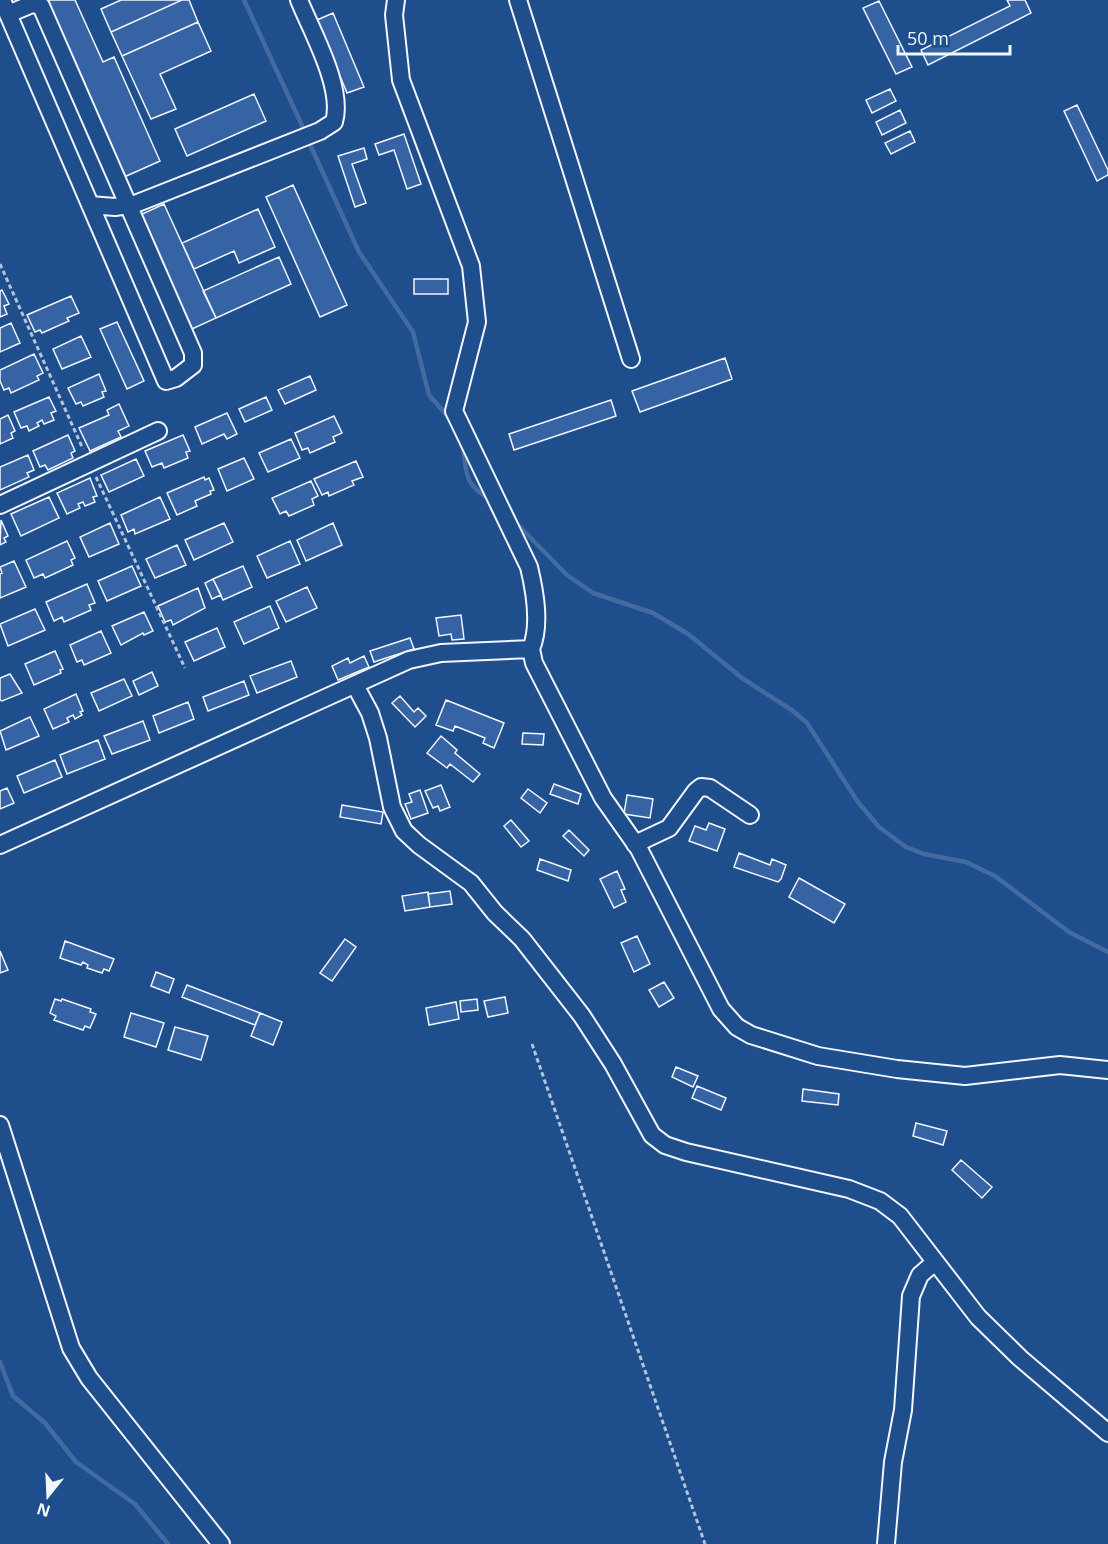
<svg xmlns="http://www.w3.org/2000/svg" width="1108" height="1544" viewBox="0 0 1108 1544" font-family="'Open Sans',sans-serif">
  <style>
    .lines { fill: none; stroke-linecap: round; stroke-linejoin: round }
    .stream { stroke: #446ba0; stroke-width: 4.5 }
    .building { fill: #3563a3; stroke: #f2f6ff; stroke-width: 1.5 }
    .minor-casing { stroke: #f2f6ff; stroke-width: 20 }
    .path { stroke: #b3c4dc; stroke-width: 3; stroke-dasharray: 4.5 3; stroke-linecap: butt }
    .minor { stroke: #1f4e8c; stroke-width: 16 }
  </style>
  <rect width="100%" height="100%" fill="#1f4e8c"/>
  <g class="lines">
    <path class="stream" d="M244,0l61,132
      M308,140l51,112 54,80 16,63 22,25
      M463,446c4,29 0,37 28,54
      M515,522l52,53 26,18 60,20 35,21 54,44 51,33 14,12 51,79 21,25 27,20 18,7 42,8 29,14 74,56 39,20
      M0,1362l13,34 32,27 31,39 59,42 33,40"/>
  </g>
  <path class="building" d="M42,0h33l28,62 11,-5 46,104 -38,17z
    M121,0h61l-71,32 -10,-23z
    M182,0h7l9,22 -76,34 -11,-24z
    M1007,0h18l6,13 -103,52 -7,-15 89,-44z
    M879,1l33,66 -16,7 -33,-66z
    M333,13l31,74 -17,6 -30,-73z
    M198,22l13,29 -51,23 16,35 -25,10 -29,-63z
    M890,89l6,12 -24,12 -6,-13z
    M254,94l12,27 -79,35 -12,-27z
    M1077,105l31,65v5l-11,6 -33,-70z
    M900,110l6,13 -24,12 -6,-13z
    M910,131l5,11 -24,12 -6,-11z
    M404,134l17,50 -14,5 -13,-39 -15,5 -4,-11z
    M364,148l3,11 -15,5 14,39 -11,4 -17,-51z
    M293,185l54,120 -27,12 -54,-120z
    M164,204l52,114 -24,11 -52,-114z
    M258,209l17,38 -36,16 -5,-12 -40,18 -12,-26z
    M279,257l12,27 -75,34 -13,-27z
    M414,279h34v15h-34z
    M2,290l7,14 -5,2 3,8 -7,3v-26z
    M71,296l8,17 -12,5 2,3 -27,12 -2,-3 -5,2 -8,-17z
    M117,322l27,59 -17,8 -27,-60z
    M11,323l9,20 -20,9v-24z
    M81,336l10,21 -29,12 -9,-20z
    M34,354l9,19 -6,3 2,4 -28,13 -2,-5 -5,2 -4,-9v-11z
    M725,358l7,21 -92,33 -8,-21z
    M99,374l7,17 -4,1 2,5 -21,9 -2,-4 -5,2 -8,-16z
    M310,376l6,14 -31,14 -7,-14z
    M49,397l7,14 -5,2 3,7 -10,4 -2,-4 -5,3 2,3 -10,5 -2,-5 -6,2 -7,-16z
    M266,397l6,13 -27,12 -6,-13z
    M611,400l5,16 -102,34 -5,-16z
    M119,404l10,22 -11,5 3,6 -31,14 -11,-23 30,-13 -2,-5z
    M227,413l10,21 -10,5 -3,-5 -22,10 -7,-17z
    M8,415l7,16 -4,2 2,5 -13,6v-25z
    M334,416l8,17 -9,4 2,5 -25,11 -2,-5 -6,2 -7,-17z
    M68,435l7,16 -4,2 2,5 -25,12 -3,-5 -5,2 -7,-16z
    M183,435l7,16 -4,1 2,6 -24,10 -2,-5 -10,4 -7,-16z
    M291,439l9,19 -32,14 -9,-19z
    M28,455l6,15 -7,3 2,4 -29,13v-23z
    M244,458l10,21 -27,12 -9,-22z
    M136,459l8,17 -35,16 -8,-17z
    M356,461l7,16 -11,4 2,4 -25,11 -1,-4 -6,3 -8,-16z
    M204,477l1,3 4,-2 5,12 -4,1 1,3 -16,7 2,5 -20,9 -10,-22z
    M90,478l7,18 -4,1 2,5 -10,4 -2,-4 -5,2 2,4 -13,6 -10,-21z
    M311,481l7,15 -6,3 2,6 -25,11 -3,-5 -6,3 -8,-16z
    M49,497l10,21 -38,18 -10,-22z
    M160,497l10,22 -35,15 -1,-5 -6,3 -7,-17z
    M1,520l7,16 -4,2 2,4 -6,3z
    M110,523l9,21 -30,13 -9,-20z
    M224,523l9,19 -39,18 -9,-20z
    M333,523l9,22 -36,16 -9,-21z
    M67,541l8,17 -4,2 2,5 -28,13 -2,-4 -9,4 -8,-18z
    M290,541l10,23 -33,14 -10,-22z
    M177,545l9,20 -31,13 -9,-19z
    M14,561l12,26 -26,11v-24l2,-1 -2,-6z
    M132,566l9,20 -34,15 -9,-20z
    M243,566l9,21 -29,13 -10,-21z
    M213,579l8,16 -9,4 -7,-16z
    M87,584l8,19 -6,2 2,5 -27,12 -2,-5 -8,4 -8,-19z
    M307,587l10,21 -31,14 -10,-21z
    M198,588l7,20 -32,17 -2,-5 -6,2 -7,-16z
    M270,606l9,22 -35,16 -10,-22z
    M35,609l10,21 -37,16 -8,-22z
    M144,612l9,19 -9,4 -1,-2 -22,12 -9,-19z
    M461,615l3,24 -12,1 -1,-6 -12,2 -3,-18z
    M217,628l8,19 -31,14 -9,-19z
    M101,631l10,22 -27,12 -2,-5 -5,2 -7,-17z
    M410,638l4,11 -40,13 -4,-11z
    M55,651l8,18 -3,1 1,3 -27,12 -9,-21z
    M364,656l5,11 -31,13 -6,-14 16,-8 2,5z
    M291,661l6,16 -40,16 -7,-17z
    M152,672l6,14 -19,9 -6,-14z
    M10,674l12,19 -20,8 -2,-1v-22z
    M124,679l8,17 -33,15 -8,-18z
    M244,681l5,14 -41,16 -5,-14z
    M76,694l7,17 -3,1 2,3 -7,4 -2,-4 -6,3 2,4 -16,7 -9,-20z
    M400,696l14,16 4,-4 8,8 -11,11 -23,-24z
    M446,700l58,23 -10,25 -11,-5 2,-5 -30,-12 -2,5 -17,-6z
    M188,702l6,17 -35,14 -6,-17z
    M30,717l9,19 -33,14 -6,-19z
    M143,721l7,19 -38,14 -8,-18z
    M523,733l21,1 -1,11 -21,-1z
    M441,736l16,14 -2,3 25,21 -7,8 -23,-18 -3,4 -20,-15z
    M98,740l7,19 -38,15 -7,-19z
    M55,760l7,17 -38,16 -7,-17z
    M554,784l27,10 -3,10 -28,-10z
    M441,785l9,22 -10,4 -2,-5 -5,2 -8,-17z
    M7,788l7,15 -14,6v-18z
    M528,789l19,14 -7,10 -19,-15z
    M420,790l8,23 -17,6 -6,-15 7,-2 -3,-8z
    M627,795l26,4 -3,19 -26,-4z
    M342,805l41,7 -2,12 -41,-7z
    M511,820l18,21 -8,6 -17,-21z
    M709,823l16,6 -8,22 -28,-10 6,-15 11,4z
    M569,830l20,20 -5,6 -21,-20z
    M739,853l31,12 2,-6 14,6 -5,14 -3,3 -44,-15z
    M540,859l31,11 -3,11 -31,-11z
    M617,871l8,18 -4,1 5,12 -12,6 -14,-29z
    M799,878l46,26 -11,19 -45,-26z
    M450,891l2,13 -22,3 -2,-13z
    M428,892l2,15 -25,4 -3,-15z
    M637,936l13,28 -16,8 -13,-29z
    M345,939l11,8 -24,34 -12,-8z
    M65,941l49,18 -5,12 -5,-2 -2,4 -15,-5 1,-3 -5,-3 -2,3 -21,-7z
    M0,951l8,19 -8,3z
    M156,972l18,7 -5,14 -18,-7z
    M664,982l10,16 -15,9 -10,-17z
    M187,985l73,28 -5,12 -73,-28z
    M505,997l3,16 -20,4 -4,-16z
    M55,999l6,2 1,-2 29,10 -1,3 6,2 -6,14 -5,-2 -2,4 -29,-10 2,-4 -6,-3z
    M477,999l1,11 -17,2 -1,-11z
    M456,1002l3,17 -30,6 -3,-17z
    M131,1013l33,10 -8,24 -32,-10z
    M260,1013l22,9 -9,23 -22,-9z
    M175,1027l33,9 -7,24 -33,-10z
    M676,1067l22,9 -5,11 -21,-10z
    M697,1086l29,12 -5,12 -29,-12z
    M803,1089l36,5 -1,11 -36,-4z
    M916,1123l31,8 -4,14 -30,-9z
    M961,1160l31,27 -10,11 -30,-28z"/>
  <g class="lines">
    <g class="minor-casing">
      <path id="minor" d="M2,0l6,14 158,367 10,-3 17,-13v-12l-152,-347 -9,-2 -24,10
        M518,0l113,359
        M90,205l25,2 20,-3 185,-73 14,-9c10,-34 -22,-90 -35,-122
        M0,505l158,-74
        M531,649l3,14 69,135 36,51 82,160 16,18 14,8 67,21 79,13 68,7 95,-11 48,5
        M355,685l15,28 8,25 14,69 12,24 15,14 52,38 24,30 27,26 60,77 31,48 39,71 13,10 21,7 163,37 31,12 20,15 78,101 42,41 88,75
        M635,844l34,-16 27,-37 5,-4 9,1 40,27
        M0,845l409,-185 32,-7 90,-4c10,-24 4,-57 -2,-82l-75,-156 23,-89 -6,-56 -70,-186 -7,-65 2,-15
        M0,1125l71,223 18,30 132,166
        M886,1544l7,-82 10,-52 8,-114 9,-21 15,-13"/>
    </g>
    <path class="path" d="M0,264l83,185
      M96,477l89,191
      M532,1044l173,500"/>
    <use href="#minor" class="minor"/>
  </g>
  <g transform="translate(48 1496) rotate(198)" stroke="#1f4e8c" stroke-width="4.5" paint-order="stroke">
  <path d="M0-4.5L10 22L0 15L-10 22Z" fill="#f2f6ff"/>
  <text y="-9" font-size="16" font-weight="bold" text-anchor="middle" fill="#f2f6ff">N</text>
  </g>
  <path d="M898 45v9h112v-9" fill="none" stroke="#f2f6ff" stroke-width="3"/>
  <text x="907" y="45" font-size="18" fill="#f2f6ff" stroke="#1f4e8c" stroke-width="4.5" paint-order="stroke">50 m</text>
</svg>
